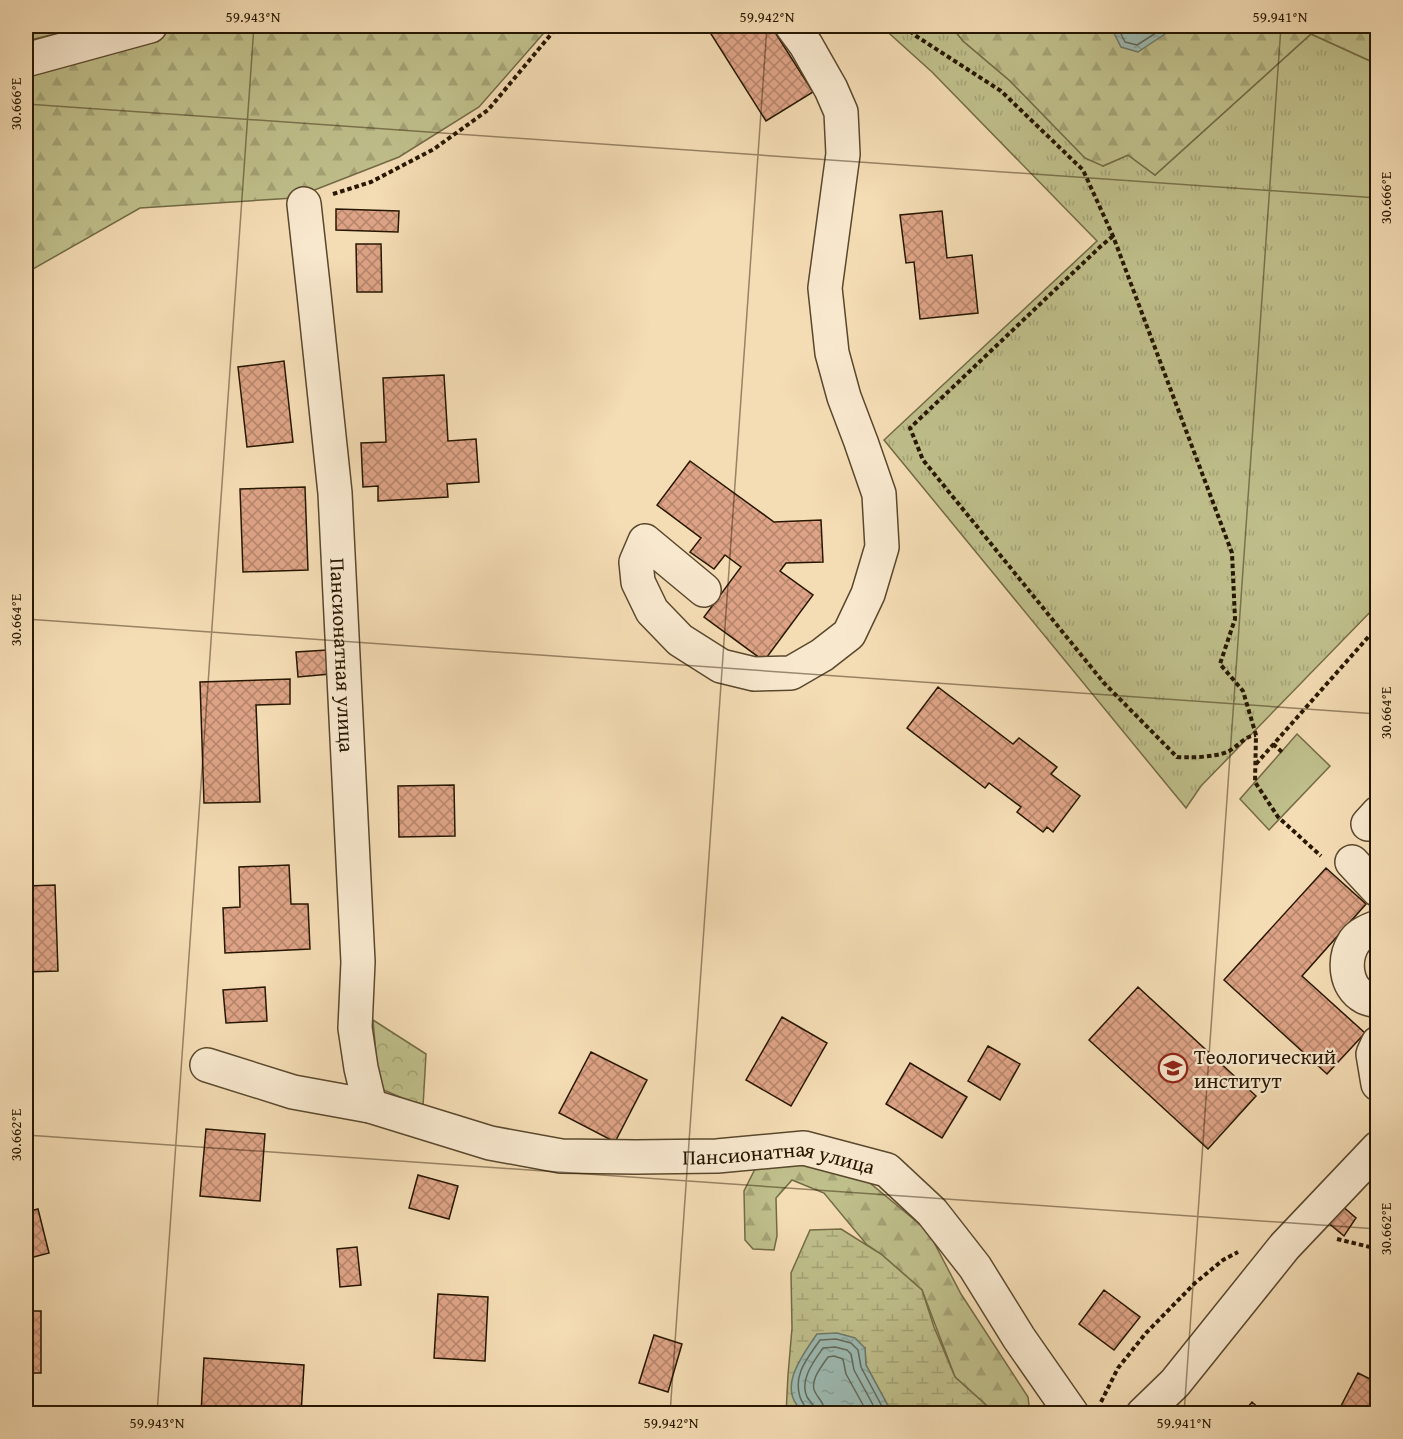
<svg xmlns="http://www.w3.org/2000/svg" width="1403" height="1439" viewBox="0 0 1403 1439" font-family="'Gentium Book Plus',serif">
  <style>
    .grass { fill: url(#grass-tufts); stroke: #736b46; stroke-width: 1.5 }
    .forest { fill: url(#forest-firs); stroke: #736b46; stroke-width: 1.5 }
    .wetland { fill: url(#wetland-marsh); stroke: #736b46; stroke-width: 1.5 }
    .cemetery { fill: url(#cemetery-stones); stroke: #736b46; stroke-width: 1.5 }
    .park { fill: url(#park-crowns); stroke: #736b46; stroke-width: 1.5 }
    .pitch { fill: #bfbf8b; stroke: #736b46; stroke-width: 1.5 }
    .water { fill: url(#water-ripples); stroke: #6d796b; stroke-width: 1.5 }
    .lines { fill: none; stroke-linecap: round; stroke-linejoin: round }
    .shore { stroke: #626859; stroke-width: 1.5 }
    .building { fill: url(#building-cross-hatch); stroke: #271700; stroke-width: 1.5 }
    .minor-casing { stroke: #5a482d; stroke-width: 36 }
    .path { stroke: #271700; stroke-width: 4; stroke-dasharray: 4.5 3; stroke-linecap: butt }
    .minor { stroke: #f8e8ce; stroke-width: 33 }
    .ticks { fill: none; stroke: #271700; stroke-width: 1.5; stroke-opacity: 0.45 }
    .labels { text-anchor: middle; dominant-baseline: central; stroke-width: 4.5; stroke-linejoin: round; paint-order: stroke }
    .street-label { font-size: 21px; fill: #271700; stroke: #f8e8ce }
    .poi-label { font-size: 21px; fill: #271700; stroke: #f8e8ce; text-anchor: start }
    .neatline { fill: none; stroke: #271700; stroke-width: 2 }
    .ticks-label { font-size: 15px; text-anchor: middle; fill: #271700 }
  </style>
  <defs>
    <pattern id="grass-tufts" width="24" height="20" patternUnits="userSpaceOnUse" patternTransform="scale(1.5)"><rect width="24" height="20" fill="#bfbf8b"/><path d="M3 7l-1-3M5 7V3M7 7l1-3M15 17l-1-3M17 17v-4M19 17l1-3" fill="none" stroke="#a4a376"/></pattern>
    <pattern id="forest-firs" width="22" height="20" patternUnits="userSpaceOnUse" patternTransform="scale(1.5)"><rect width="22" height="20" fill="#bfbf8b"/><path d="M5 1l3.5 6h-7zM16 11l3.5 6h-7z" fill="#a4a376"/></pattern>
    <pattern id="wetland-marsh" width="20" height="14" patternUnits="userSpaceOnUse" patternTransform="scale(1.5)"><rect width="20" height="14" fill="#bfbf8b"/><path d="M1 5h8M5 5V1M11 12h8M15 12V8" fill="none" stroke="#a4a376"/></pattern>
    <pattern id="cemetery-stones" width="16" height="16" patternUnits="userSpaceOnUse" patternTransform="scale(1.5)"><rect width="16" height="16" fill="#bfbf8b"/><path d="M2 7V4a2 2 0 0 1 4 0v3zM10 15v-3a2 2 0 0 1 4 0v3z" fill="#a4a376"/></pattern>
    <pattern id="park-crowns" width="20" height="18" patternUnits="userSpaceOnUse" patternTransform="scale(1.5)"><rect width="20" height="18" fill="#bfbf8b"/><path d="M2 6a3 3 0 1 1 6 0M12 15a3 3 0 1 1 6 0" fill="none" stroke="#a4a376"/></pattern>
    <pattern id="water-ripples" width="26" height="14" patternUnits="userSpaceOnUse" patternTransform="scale(1.5)"><rect width="26" height="14" fill="#9cbab2"/><path d="M2 4q2-2 4 0t4 0M15 11q2-2 4 0t4 0" fill="none" stroke="#869f97"/></pattern>
    <pattern id="building-cross-hatch" width="8" height="8" patternUnits="userSpaceOnUse" patternTransform="scale(1.5)"><rect width="8" height="8" fill="#dea386"/><path d="M0 0l8 8M0 8l8-8" fill="none" stroke="#b4846b"/></pattern>
  </defs>
  <rect width="100%" height="100%" fill="#f4dcb4"/>
  <filter id="stains"><feTurbulence type="fractalNoise" baseFrequency=".00333" numOctaves="4"/><feColorMatrix values="0 0 0 0 .2 0 0 0 0 .09 0 0 0 0 .02 0 0 0 .5 -.17"/></filter>
  <radialGradient id="worn" r=".72"><stop offset=".6" stop-color="#630" stop-opacity="0"/><stop offset="1" stop-color="#630" stop-opacity=".3"/></radialGradient>
  <path class="grass" d="M881,26h70l12,15 46,39 94,86 25,-11 27,20 156,-141 66,30v541l-176,181 -15,22 -302,-368 213,-199 -165,-169z"/>
  <path class="forest" d="M26,26h524l-71,81 -80,50 -105,41 -154,10 -114,65z
    M951,26h162l-2,1 60,3 4,-4h202v38l-66,-30 -156,141 -27,-20 -25,11 -18,-8 -76,-78 -46,-39z
    M800,1158l65,21 63,52 33,63 67,103 2,16h-35l-40,-36 -33,-87 -41,-36 -14,-9 -43,-52 -32,-13 -16,18 1,38 -3,14 -21,-1 -8,-9 -1,-49 16,-32z"/>
  <path class="wetland" d="M841,1229l40,25 41,36 12,37 21,50 40,36h-103l-26,-48 -1,-17 -69,58 9,7 -19,1 2,-39 4,-47 -1,-55 19,-43z"/>
  <path class="cemetery" d="M26,26h61l-61,15z"/>
  <path class="park" d="M373,1020l53,34 -3,53 -44,-19z"/>
  <path class="pitch" d="M1297,734l33,32 -61,64 -29,-31z"/>
  <path class="water" d="M1113,26h62l-4,4 -33,22 -17,-5 -10,-20z
    M837,1333l18,5 10,10 1,17 26,48h-87c-30,-22 -4,-56 12,-79z"/>
  <g class="lines">
    <path class="shore" d="M1117,26l8,16 12,3 30,-19
      M808,1414c-1,-8 -6,-10 -8,-17 -7,-23 7,-38 20,-57l16,-1 15,4 7,7 3,17 25,47
      M816,1414c-1,-9 -5,-11 -9,-17 -8,-17 7,-36 16,-49l12,-1 12,3 4,4 3,16 24,44
      M825,1414c-1,-12 -5,-13 -10,-22 -6,-11 7,-26 13,-35l6,-1 9,3 3,15 22,40"/>
  </g>
  <path class="building" d="M706,26h65l42,66 -47,29z
    M336,209l63,2 -1,21 -62,-2z
    M942,211l5,47 25,-3 6,58 -58,6 -6,-57 -8,1 -6,-48z
    M356,244h25l1,48h-25z
    M284,361l9,81 -46,5 -9,-80z
    M444,375l4,66 28,-2 3,43 -32,2 1,13 -70,4v-15l-15,1 -2,-44 25,-1 -3,-64z
    M690,461l84,61 47,-2 2,42 -37,1 -6,8 33,24 -49,66 -60,-44 37,-50 -16,-12 -11,14 -24,-17 11,-14 -44,-33z
    M305,487l3,83 -65,2 -3,-83z
    M327,650l3,24 -32,3 -2,-25z
    M290,679v25l-34,1 4,97 -56,1 -4,-121z
    M938,687l75,57 6,-6 38,29 -6,7 29,22 -27,36 -6,-5 -4,5 -26,-20 4,-5 -32,-24 -4,5 -78,-60z
    M454,785l1,51 -56,1 -1,-51z
    M289,865l2,39h17l2,45 -85,4 -2,-45 17,-1 -1,-40z
    M1326,868l40,36 -64,72 63,57 -38,41 -103,-94z
    M55,885l3,86 -32,1v-86z
    M265,987l2,34 -41,2 -3,-33z
    M1138,987l118,109 -48,53 -119,-109z
    M782,1017l45,26 -36,63 -45,-26z
    M988,1046l32,18 -20,36 -32,-19z
    M591,1052l56,28 -32,62 -56,-29z
    M910,1063l57,34 -25,41 -56,-34z
    M206,1129l59,5 -5,67 -60,-5z
    M418,1175l40,11 -9,33 -40,-11z
    M1341,1205l15,13 -12,18 -17,-14z
    M38,1209l11,44 -23,6v-47z
    M357,1247l4,38 -21,2 -3,-38z
    M1104,1290l36,27 -26,33 -35,-26z
    M438,1294l50,3 -3,64 -51,-3z
    M26,1311h15v62h-15z
    M654,1335l28,9 -14,48 -29,-9z
    M204,1358l100,7 -3,49h-100z
    M1358,1373l20,10v31h-26l-12,-6z
    M1252,1402l13,12h-23z"/>
  <g class="lines">
    <g class="minor-casing">
      <g id="minor">
        <path d="M26,60l124,-34"/>
        <path id="s1" d="M304,204l10,90 21,199 23,469 -3,66 6,40 9,38"/>
        <path d="M704,590l-59,-49 -9,21 2,20 14,29 28,29 41,26 33,8 37,-1 31,-18 27,-21 19,-40 14,-47 -3,-53 -18,-52 -17,-45 -12,-44 -7,-65 18,-134 -2,-42 -10,-23 -25,-44 -14,-19"/>
        <path d="M1368,824l10,-11"/>
        <path d="M1352,862l26,28"/>
        <path d="M1378,927c-9,3 -19,7 -24,15 -11,17 -9,45 10,55 3,2 9,3 14,4"/>
        <path d="M1378,1043l-5,11 5,30"/>
        <path id="s2" d="M207,1065l86,27 77,14 120,37 71,13 75,1 81,-1 87,-8 83,22 45,42 43,55 44,71 53,76"/>
        <path d="M1143,1414l32,-31 110,-137 93,-98"/>
      </g>
    </g>
    <path class="path" d="M904,26l12,10 85,55 82,79 30,66 119,317 3,66 -15,45 23,27 13,44 -1,47 23,35 43,39
      M333,194l38,-12 63,-33 54,-39 70,-84
      M1113,236l-12,10 -191,182 13,32 181,223 73,74c13,1 38,0 50,-5 10,-4 17,-16 29,-17
      M1273,744l9,8
      M1256,764l121,-137h1
      M1337,1239l41,10
      M1101,1402l17,-34 28,-35 49,-50 28,-23 15,-8"/>
    <use href="#minor" class="minor"/>
  </g>
  <path class="ticks" d="M26,104l1352,94M26,619l1352,95M26,1135l1352,94M157,1414l97,-1388M670,1414l97,-1388M1184,1414l97,-1388"/>
  <defs>
    <g id="university-ring" transform="scale(1.5)"><circle r="9.5" fill="#f8e8ce" stroke="#8f2418" stroke-width="1.5"/><path d="M0-5L7-2L0 1L-7-2ZM-4 1L0 2.5L4 1V4Q0 6-4 4Z" fill="#8f2418"/></g>
  </defs>
  <g fill-rule="evenodd">
    <use href="#university-ring" x="1173" y="1068"/>
  </g>
  <g class="labels">
    <g class="street-label">
      <text stroke="none"><textPath href="#s1" startOffset="453">Пансионатная улица</textPath></text>
      <text stroke="none"><textPath href="#s2" startOffset="585">Пансионатная улица</textPath></text>
    </g>
    <g class="poi-label">
      <text x="1194" y="1056">Теологический<tspan x="1194" dy="24">институт</tspan></text>
    </g>
  </g>
  <rect width="1403" height="1439" fill="none" stroke="#f4dcb4" stroke-width="66"/>
  <rect x="33" y="33" width="1337" height="1373" class="neatline"/>
  <g class="ticks-label">
    <text x="253" y="22">59.943°N</text>
    <text x="767" y="22">59.942°N</text>
    <text x="1280" y="22">59.941°N</text>
    <text transform="translate(16 104) rotate(-90)" y="5">30.666°E</text>
    <text transform="translate(1386 198) rotate(-90)" y="5">30.666°E</text>
    <text transform="translate(16 620) rotate(-90)" y="5">30.664°E</text>
    <text transform="translate(1386 713) rotate(-90)" y="5">30.664°E</text>
    <text transform="translate(16 1135) rotate(-90)" y="5">30.662°E</text>
    <text transform="translate(1386 1229) rotate(-90)" y="5">30.662°E</text>
    <text x="157" y="1428">59.943°N</text>
    <text x="671" y="1428">59.942°N</text>
    <text x="1184" y="1428">59.941°N</text>
  </g>
  <rect width="100%" height="100%" filter="url(#stains)"/>
  <rect width="100%" height="100%" fill="url(#worn)"/>
</svg>
